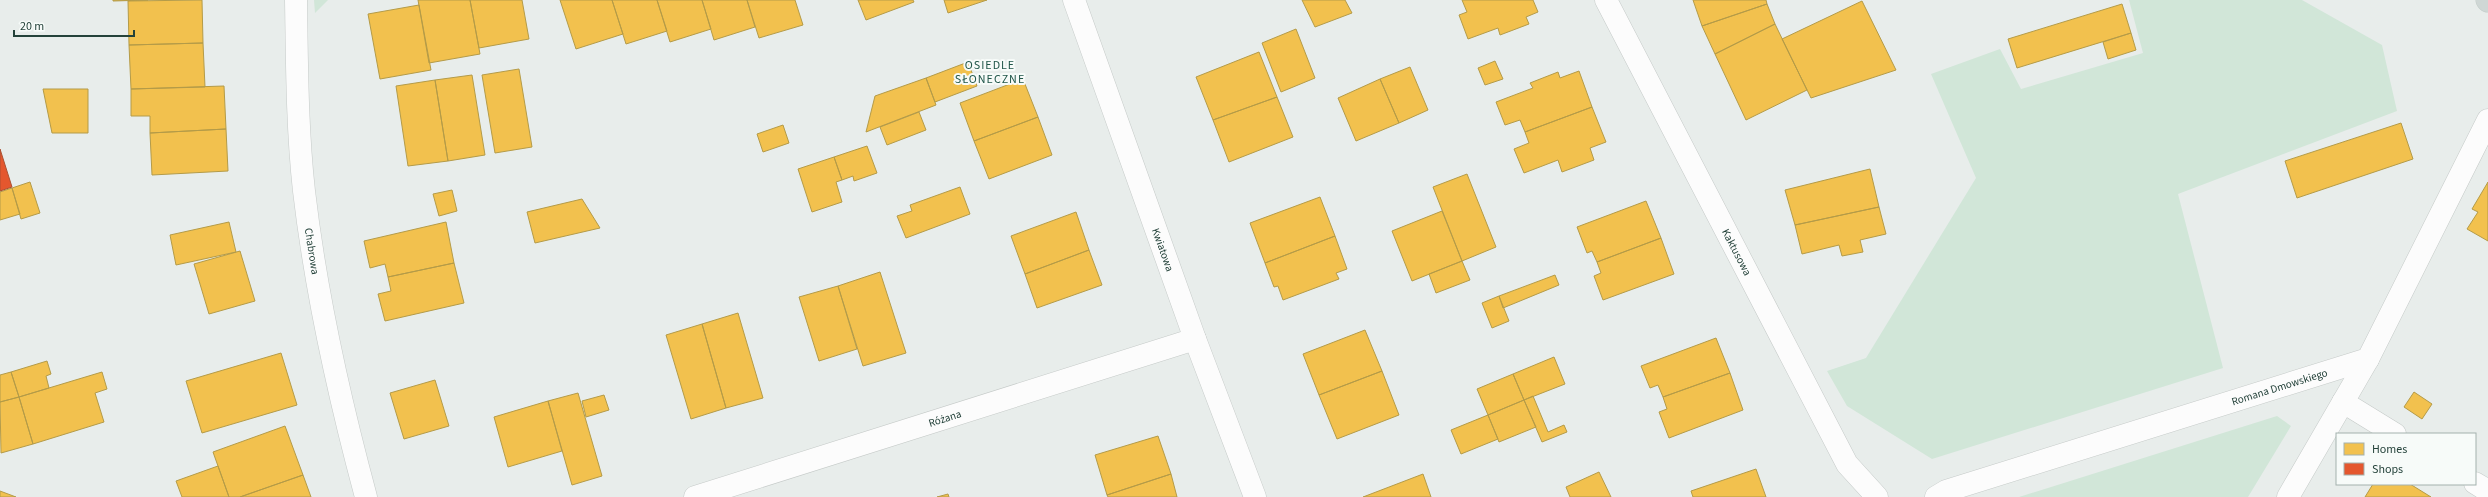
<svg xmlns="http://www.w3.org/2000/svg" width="2488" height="497" viewBox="0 0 2488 497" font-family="'Source Sans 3',sans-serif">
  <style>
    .green { fill: #d1e6d8 }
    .homes { fill: #f2c14e; stroke: #b49b48 }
    .shops { fill: #e4572e; stroke: #aa5132 }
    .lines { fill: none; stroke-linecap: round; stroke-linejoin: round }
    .minor-casing { stroke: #c5cac8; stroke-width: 23 }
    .major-casing { stroke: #c3ccc9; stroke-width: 23 }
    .minor { stroke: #fcfcfc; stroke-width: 22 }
    .major { stroke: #cfd7d5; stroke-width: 22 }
    .labels { text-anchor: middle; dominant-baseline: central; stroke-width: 4; stroke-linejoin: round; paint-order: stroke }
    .street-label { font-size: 11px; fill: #24423a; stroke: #f7fbf9 }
    .neighbourhood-label { font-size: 12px; letter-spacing: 1px; fill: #1f5548; stroke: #f7fbf9 }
  </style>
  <rect width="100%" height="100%" fill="#e8edeb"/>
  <path class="green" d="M314,0h14l-13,13z
    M2129,0h173l80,45 15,66 -219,83 45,174 -291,91 -85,-53 -20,-35 39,-13 110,-180 -45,-104 69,-25 21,40 122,-36z
    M2277,416l14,10 -43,71h-229z"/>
  <path class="homes" d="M113,0h35l-35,1z
    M202,0l1,43 -74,2 -1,-44z
    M418,0h52l10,54 -51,9z
    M470,0h52l7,39 -50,9z
    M560,0h52l11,34 -47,15z
    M612,0h45l10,31 -41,13z
    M657,0h45l9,29 -41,13z
    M702,0h45l8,27 -41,13z
    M747,0h48l8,25 -44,13z
    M858,0h55l1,2 -48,18z
    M944,0h43l-39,13z
    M1302,0h43l7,13 -37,14z
    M1462,0h71l5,12 -12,5 3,7 -29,11 -2,-7 -30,11 -9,-24 8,-3z
    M1693,0h73l1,4 -65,22z
    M1862,1l34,69 -85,28 -29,-59z
    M1767,4l8,20 -60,30 -13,-28z
    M2122,4l9,29 -114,35 -9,-29z
    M419,5l12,65 -51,9 -12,-65z
    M1775,24l32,66 -61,30 -31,-66z
    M1296,29l19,49 -34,14 -19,-49z
    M2131,33l5,17 -28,9 -5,-17z
    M203,43l2,44 -74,2 -2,-44z
    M1259,52l18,45 -64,23 -17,-43z
    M1495,61l8,18 -18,6 -7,-17z
    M968,62l9,24 -42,16 -9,-24z
    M1410,67l18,43 -29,13 -19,-44z
    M519,69l13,78 -37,6 -13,-78z
    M1579,71l13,36 -67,25 -5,-12 -15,5 -9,-23 37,-14 -3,-5 28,-11 2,6z
    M472,75l13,80 -37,6 -13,-81z
    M926,78l10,27 -70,27 9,-36z
    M1023,79l15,38 -64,24 -14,-38z
    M1380,79l19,44 -43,18 -18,-43z
    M435,80l13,81 -40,5 -12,-80z
    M224,86l2,43 -76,4v-17h-19v-27z
    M43,89h45v44h-36z
    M1277,97l16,40 -64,25 -16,-42z
    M1592,107l14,35 -16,6 4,12 -32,12 -4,-12 -34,13 -10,-24 15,-6 -4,-11z
    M919,112l7,18 -39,15 -7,-18z
    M1038,117l14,38 -63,24 -15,-38z
    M2401,123l12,36 -116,39 -12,-37z
    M783,125l6,18 -26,9 -6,-18z
    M226,129l2,42 -76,4 -2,-42z
    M867,146l10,27 -23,8 -1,-5 -11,4 -8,-23z
    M834,157l8,23 -6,2 6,20 -30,10 -14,-43z
    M1870,169l9,38 -84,18 -10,-35z
    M1467,174l29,73 -34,14 -29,-74z
    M30,182l10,31 -19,6 -9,-31z
    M2488,182v59l-21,-12 11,-17 -6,-3z
    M960,187l10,27 -64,24 -9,-22 15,-5 -2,-6z
    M12,188l8,26 -20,6v-28z
    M452,190l5,21 -18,5 -6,-22z
    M1320,197l15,39 -70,27 -15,-40z
    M582,199l18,29 -65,15 -8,-31z
    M1646,201l15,37 -64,24 -5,-11 -5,2 -10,-26z
    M1879,207l7,27 -26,6 3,12 -21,4 -3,-11 -37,9 -7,-29z
    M1442,211l20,50 -50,20 -20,-50z
    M1076,212l13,38 -64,24 -14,-38z
    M229,222l7,30 -60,13 -6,-30z
    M446,222l8,41 -66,14 -3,-13 -15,4 -6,-27z
    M1335,236l12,33 -11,4 3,6 -56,21 -5,-14 -4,1 -9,-24z
    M1661,238l13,36 -71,26 -9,-24 7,-3 -4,-11z
    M1089,250l13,35 -65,23 -12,-34z
    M240,251l15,50 -46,13 -15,-50z
    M1462,261l8,19 -34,13 -7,-19z
    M454,263l10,40 -79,18 -7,-27 13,-3 -3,-14z
    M880,272l26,81 -43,13 -25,-80z
    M1555,275l4,10 -56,23 -4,-12z
    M838,286l19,63 -38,12 -20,-64z
    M1499,296l10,25 -17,7 -10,-25z
    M738,313l25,85 -37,10 -24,-84z
    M702,324l24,84 -35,11 -25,-84z
    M1365,330l17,41 -63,24 -16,-41z
    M1716,338l14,35 -67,24 -5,-12 -8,3 -9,-22z
    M281,353l16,52 -95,28 -16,-52z
    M1554,357l11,27 -41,16 -11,-26z
    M47,361l4,13 -5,2 3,12 -30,9 -8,-25z
    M1382,371l17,44 -62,24 -18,-44z
    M11,372l8,25 -19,5v-27z
    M102,372l5,17 -12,4 9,29 -71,22 -14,-47z
    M1730,373l13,37 -74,28 -10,-26 8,-3 -4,-12z
    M1513,374l11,26 -36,15 -11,-26z
    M435,380l14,46 -45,13 -14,-46z
    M2414,392l18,12 -10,15 -18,-12z
    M578,393l24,83 -30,9 -24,-84z
    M604,395l5,15 -23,7 -4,-16z
    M1533,396l15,36 16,-7 3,7 -25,10 -18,-42z
    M19,397l14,47 -32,9 -1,-51z
    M1524,400l12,27 -37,15 -11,-27z
    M548,401l14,50 -54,16 -14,-50z
    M1488,415l10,24 -37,15 -10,-24z
    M285,426l18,49 -63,22h-11l-16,-45z
    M1158,436l13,38 -64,21 -12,-40z
    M218,466l11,31h-47l-6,-16z
    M1756,469l10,28h-73l-2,-6z
    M1599,472l12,25h-41l-4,-10z
    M1171,474l6,23h-69l-1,-2z
    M1423,474l8,23h-68z
    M303,475l8,22h-71z
    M2373,484h37l21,13h-66z
    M0,491l16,6h-16z
    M948,494l1,3h-12z"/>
  <path class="shops" d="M0,149l12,38 -12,4z"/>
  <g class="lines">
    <g class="minor-casing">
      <g id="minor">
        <path id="s1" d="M296,0c1,64 1,128 8,191 12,103 35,206 62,306"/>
        <path id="s2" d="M1074,0l121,339 60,158"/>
        <path id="s3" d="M1606,0l241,464 30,33"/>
        <path d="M2343,402l52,32"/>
        <path d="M2475,483l13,8"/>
        <path id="s4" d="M695,497l500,-158"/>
        <path id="s5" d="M1936,497l10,-6 422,-132 120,-239"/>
        <path d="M2288,497l80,-138"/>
      </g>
    </g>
    <g class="major-casing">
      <path id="major" d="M2487,0l1,1"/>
    </g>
    <use href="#minor" class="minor"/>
    <use href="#major" class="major"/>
  </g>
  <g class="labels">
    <g class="street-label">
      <text stroke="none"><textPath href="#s2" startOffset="265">Kwiatowa</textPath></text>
      <text stroke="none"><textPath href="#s1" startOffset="252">Chabrowa</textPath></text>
      <text stroke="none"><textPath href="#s3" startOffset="284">Kaktusowa</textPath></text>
      <text stroke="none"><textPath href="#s5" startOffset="361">Romana Dmowskiego</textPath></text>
      <text stroke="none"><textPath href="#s4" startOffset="262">Różana</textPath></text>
    </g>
    <g class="neighbourhood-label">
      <text x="990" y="65">OSIEDLE<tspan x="990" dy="14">SŁONECZNE</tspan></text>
    </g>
  </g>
  <rect x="2336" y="433" width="140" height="52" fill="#f7fbf9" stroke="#a3b1ad"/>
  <rect x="2344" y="443" width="20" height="12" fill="#f2c14e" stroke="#a3b1ad"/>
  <text x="2372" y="453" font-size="12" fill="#24423a">Homes</text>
  <rect x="2344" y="463" width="20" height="12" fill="#e4572e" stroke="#a3b1ad"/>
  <text x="2372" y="473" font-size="12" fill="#24423a">Shops</text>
  <path d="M14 30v6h120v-6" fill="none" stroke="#24423a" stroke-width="2"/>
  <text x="20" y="30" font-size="12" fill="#24423a" stroke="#f7fbf9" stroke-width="3" paint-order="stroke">20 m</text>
</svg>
